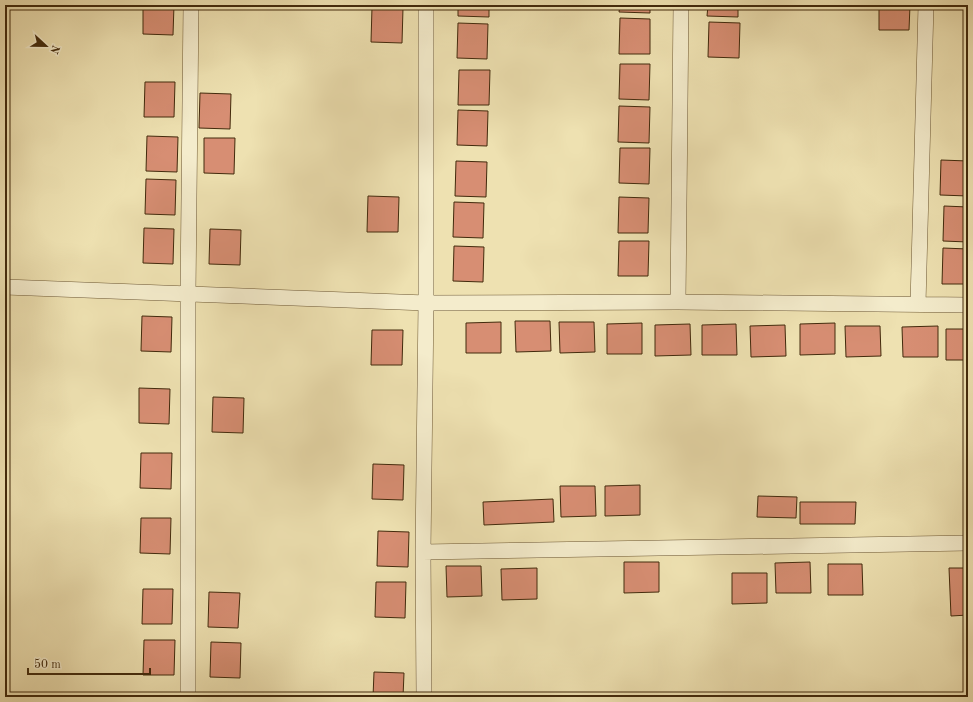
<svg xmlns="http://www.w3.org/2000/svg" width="973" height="702" viewBox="0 0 973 702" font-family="'Old Standard TT',serif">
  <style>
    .building { fill: #d78e73; stroke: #422a0c }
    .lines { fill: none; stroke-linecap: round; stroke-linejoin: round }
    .street-casing { stroke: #6d5835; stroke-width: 16 }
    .street { stroke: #f4eccc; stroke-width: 15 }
  </style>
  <rect width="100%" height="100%" fill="#eee1b1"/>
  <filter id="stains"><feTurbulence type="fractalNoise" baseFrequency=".005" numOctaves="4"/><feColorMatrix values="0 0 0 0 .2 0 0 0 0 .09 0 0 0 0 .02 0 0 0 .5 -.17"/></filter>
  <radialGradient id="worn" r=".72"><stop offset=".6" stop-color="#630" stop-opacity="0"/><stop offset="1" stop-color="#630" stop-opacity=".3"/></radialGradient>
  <path class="building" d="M143,5h31l-1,30 -30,-1z
    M458,5h31v12l-31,-1z
    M620,5h30v8l-31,-1z
    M708,5h30v12l-31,-1z
    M879,5h31l-1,25h-30z
    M372,7l31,1 -1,35 -31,-1z
    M5,9h4l-1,35h-3z
    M620,18l30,1v35h-31z
    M709,22l31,1 -1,35 -31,-1z
    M458,23l30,1 -1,35 -30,-1z
    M620,64h30l-1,36 -30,-1z
    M459,70h31l-1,35h-31z
    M5,73h4l-1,36h-3z
    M145,82h30l-1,35h-30z
    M200,93l31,1 -1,35 -31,-1z
    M619,106l31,1 -1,36 -31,-1z
    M458,110l30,1 -1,35 -30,-1z
    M147,136l31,1 -1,35 -31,-1z
    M204,138h31l-1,36 -30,-1z
    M620,148h30l-1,36 -30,-1z
    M941,160l27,1v35l-28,-1z
    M456,161l31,1 -1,35 -31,-1z
    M5,171h3l-1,35h-2z
    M146,179l30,1 -1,35 -30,-1z
    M368,196l31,1 -1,35h-31z
    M619,197l30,1 -1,35h-30z
    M454,202l30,1 -1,35 -30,-1z
    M944,206l24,1v35l-25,-1z
    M144,228l30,1 -1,35 -30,-1z
    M210,229l31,1 -1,35 -31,-1z
    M619,241h30l-1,35h-30z
    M454,246l30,1 -1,35 -30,-1z
    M943,248l25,1v35h-26z
    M5,310h3l-1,35h-2z
    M142,316l30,1 -1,35 -30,-1z
    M515,321h35l1,30 -35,1z
    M501,322v31h-35v-30z
    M559,322h35l1,30 -35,1z
    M642,323v31h-35v-30z
    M835,323v31l-35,1v-31z
    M690,324l1,31 -36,1v-31z
    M736,324l1,31h-35v-30z
    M785,325l1,31 -35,1 -1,-31z
    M845,326h35l1,30 -35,1z
    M938,326v31h-35l-1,-30z
    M946,329h22v31h-22z
    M372,330h31l-1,35h-31z
    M139,388l31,1 -1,35 -30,-1z
    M213,397l31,1 -1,35 -31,-1z
    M141,453h31l-1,36 -31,-1z
    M373,464l31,1 -1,35 -31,-1z
    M640,485v30l-35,1v-30z
    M560,486h35l1,30 -35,1z
    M758,496l39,1 -1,21 -39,-1z
    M553,499l1,23 -70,3 -1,-23z
    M800,502h56l-1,22h-55z
    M141,518h30l-1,36 -30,-1z
    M378,531l31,1 -1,35 -31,-1z
    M624,562h35v30l-35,1z
    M810,562l1,31h-35l-1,-30z
    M828,564h34l1,31h-35z
    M446,566h35l1,30 -35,1z
    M537,568v31l-35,1 -1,-31z
    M949,568h18l1,47 -17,1z
    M732,573h35v30l-35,1z
    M376,582h30l-1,36 -30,-1z
    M143,589h30l-1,35h-30z
    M209,592l31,1 -2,35 -30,-1z
    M144,640h31l-1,35h-31z
    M5,641h3l-1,35h-2z
    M211,642l30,1 -1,35 -30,-1z
    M374,672l30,1 -1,24h-30z"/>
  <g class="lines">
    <g class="street-casing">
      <path id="street" d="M5,287l421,16 252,-1 290,3
        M678,302l3,-297
        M918,304l8,-299
        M423,552l545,-9
        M188,697v-403l3,-289
        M424,697l-1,-145 3,-249v-298"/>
    </g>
    <use href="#street" class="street"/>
  </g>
  <rect width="973" height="702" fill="none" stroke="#eee1b1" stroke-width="20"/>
  <rect x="6" y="6" width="961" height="690" fill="none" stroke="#422a0c" stroke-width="2"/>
  <rect x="10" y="10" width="953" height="682" fill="none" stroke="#422a0c"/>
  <g transform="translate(46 46) rotate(112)" stroke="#f4eccc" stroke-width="3" paint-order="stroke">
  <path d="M0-3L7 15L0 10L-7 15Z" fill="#422a0c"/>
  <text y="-6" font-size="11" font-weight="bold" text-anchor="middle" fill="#422a0c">N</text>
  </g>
  <path d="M28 668v6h122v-6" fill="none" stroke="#422a0c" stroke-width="2"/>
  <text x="34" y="668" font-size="12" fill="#422a0c" stroke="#f4eccc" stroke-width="3" paint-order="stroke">50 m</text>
  <rect width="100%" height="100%" filter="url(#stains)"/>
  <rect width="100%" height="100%" fill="url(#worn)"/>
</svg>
